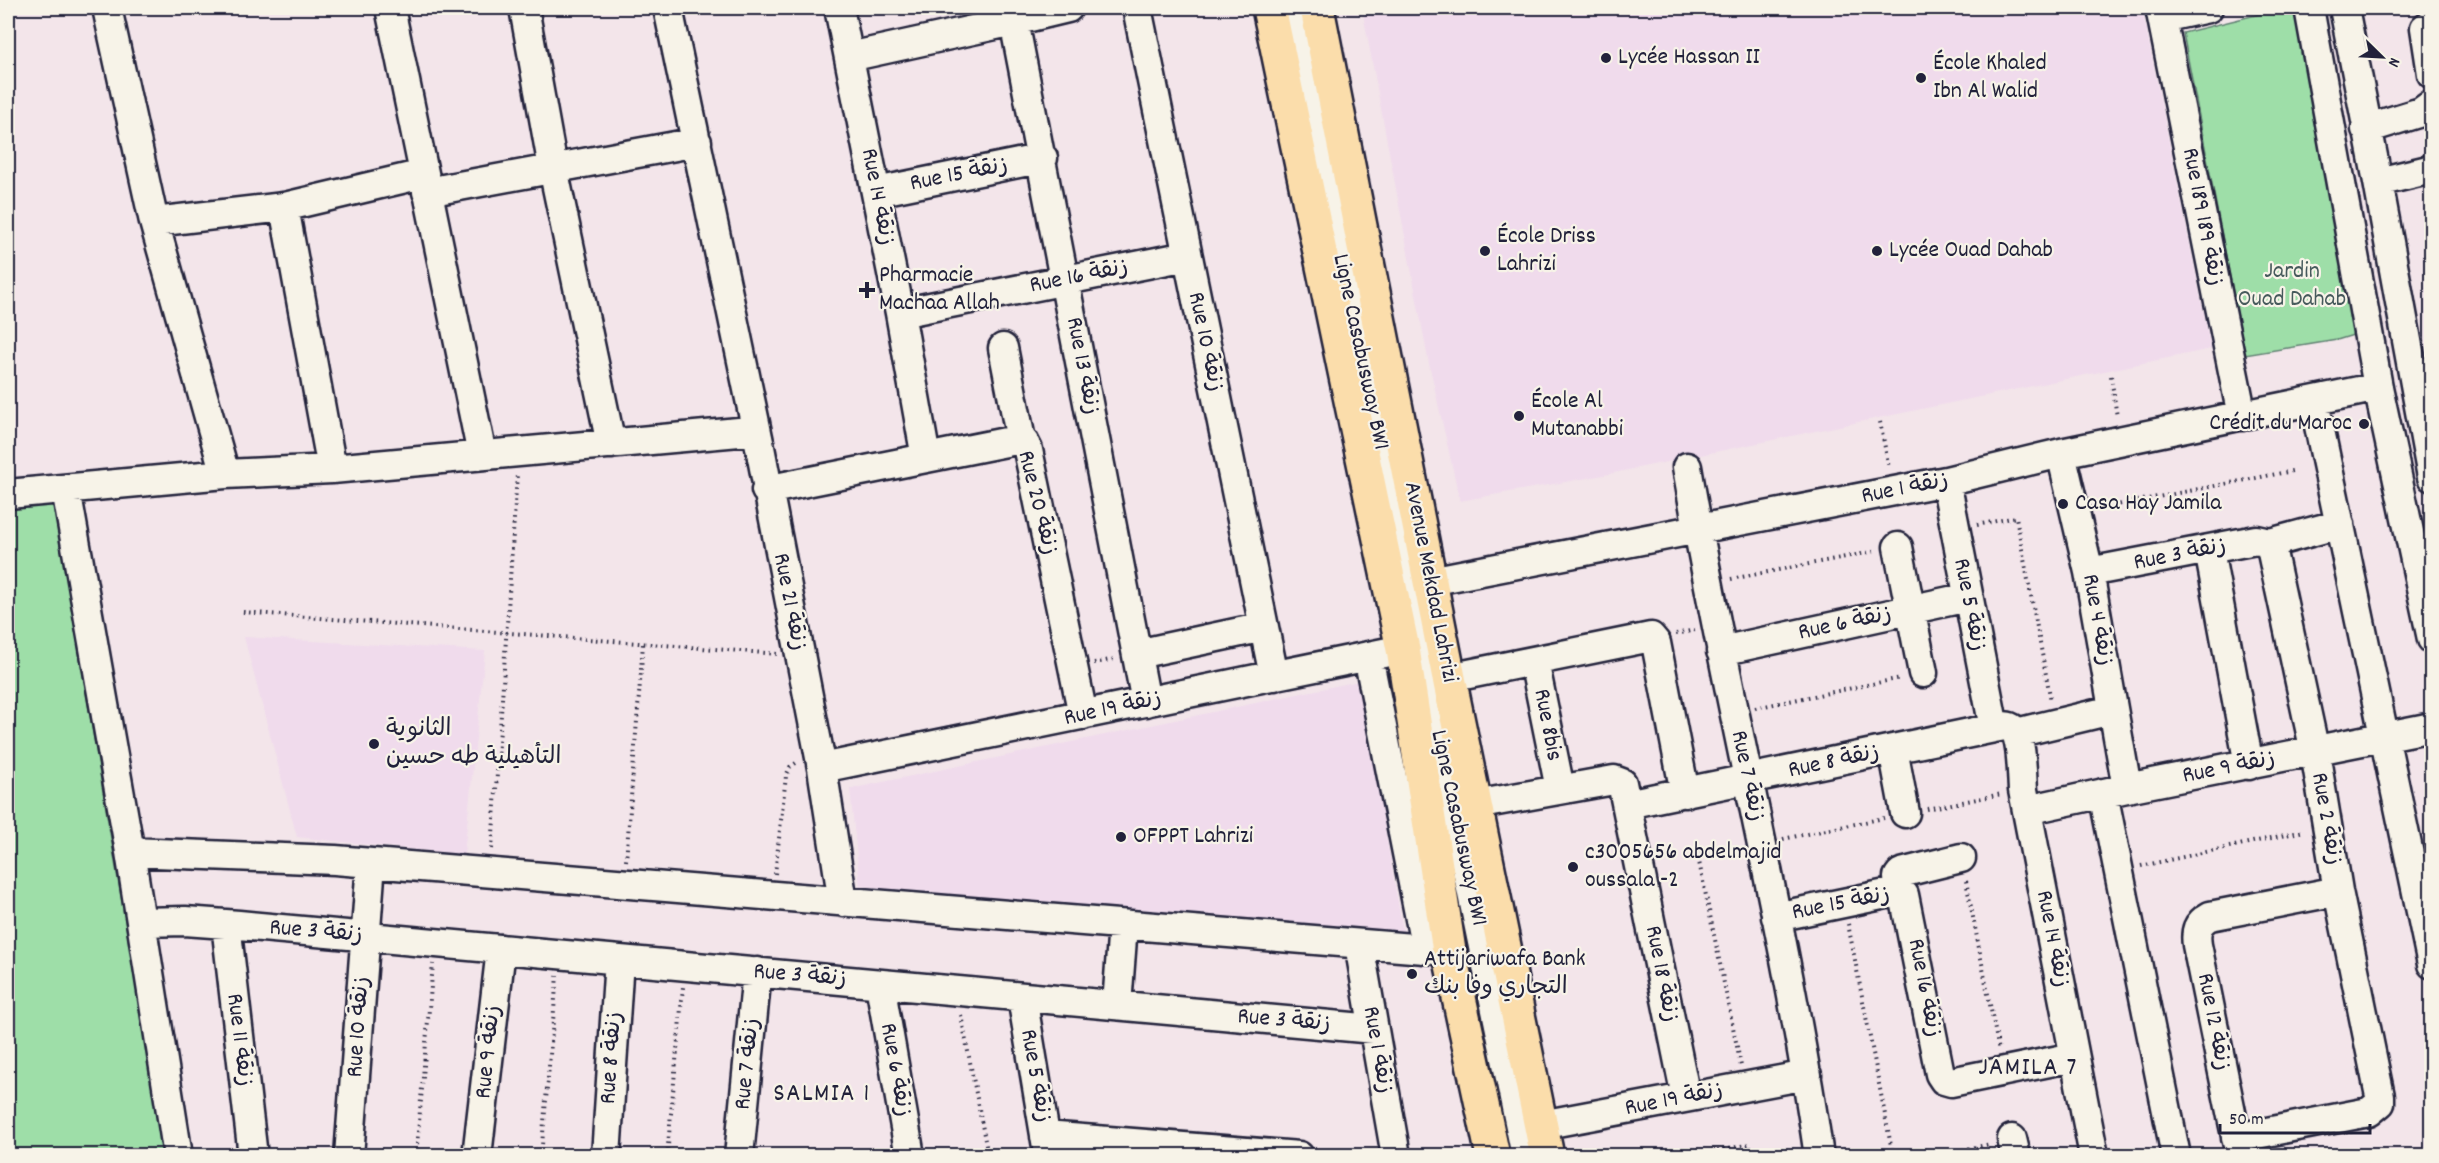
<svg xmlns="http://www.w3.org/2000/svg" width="2439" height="1163" viewBox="0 0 2439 1163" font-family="Dekko,'Playpen Sans Arabic',sans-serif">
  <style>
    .built { fill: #f0dbec }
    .green { fill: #9edea8; stroke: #608072; stroke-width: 1.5 }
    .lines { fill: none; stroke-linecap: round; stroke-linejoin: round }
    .minor-casing { stroke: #22223b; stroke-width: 33 }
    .major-casing { stroke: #22223b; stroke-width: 38 }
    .path { stroke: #22223b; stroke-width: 4; stroke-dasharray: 1.5 4.5; stroke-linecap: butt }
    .minor { stroke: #f7f3e8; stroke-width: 28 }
    .major { stroke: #fbddab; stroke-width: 33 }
    .poi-dot { fill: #22223b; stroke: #f7f3e8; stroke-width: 2 }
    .labels { text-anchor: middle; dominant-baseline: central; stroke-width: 4.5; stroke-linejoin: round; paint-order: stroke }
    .poi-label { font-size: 24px; fill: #22223b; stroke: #f7f3e8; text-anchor: start }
    .street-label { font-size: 24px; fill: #22223b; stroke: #f7f3e8 }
    .park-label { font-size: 24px; fill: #475a5c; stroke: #f7f3e8 }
    .neighbourhood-label { font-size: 26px; letter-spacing: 1.5px; fill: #22223b; stroke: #f7f3e8 }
  </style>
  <rect width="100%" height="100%" fill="#f3e5ea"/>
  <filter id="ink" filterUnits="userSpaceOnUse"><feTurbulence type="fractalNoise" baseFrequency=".0167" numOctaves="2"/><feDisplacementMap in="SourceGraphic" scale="12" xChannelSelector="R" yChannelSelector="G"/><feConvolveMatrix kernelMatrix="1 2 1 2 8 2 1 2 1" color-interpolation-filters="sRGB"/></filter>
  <g filter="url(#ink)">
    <path class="built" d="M1362,8h780l69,341 -602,125 -149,27 -32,-142z
      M244,637l241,14 -21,204 -167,-18z
      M1359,681l44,250 -92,-2 -451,-43 -10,-97z"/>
    <path class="green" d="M2284,8h14l65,324 -26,8 -92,15 -62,-322z
      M53,498l112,657h-157v-652z"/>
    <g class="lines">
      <g class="minor-casing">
        <path id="minor" d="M107,8l47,214 71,252 107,-5 418,-38 7,5
          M390,8l92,447
          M524,8l29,160 58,276
          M668,8l91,434 63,326 21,134
          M839,8l61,305 26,145
          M1137,8l137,668
          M1290,8l236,1148
          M2160,8l82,408
          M2309,8l69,379 54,252
          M2344,8l34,174 54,295
          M2162,18l46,-10
          M1014,21l54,-13
          M2432,23l-7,5 7,46
          M849,57l165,-36 132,681
          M2366,129l55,-17 11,-8
          M2378,182l54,-13
          M427,192l270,-50
          M876,192l167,-34
          M284,207l48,262
          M154,222l130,-15 139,-33
          M900,313l287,-57
          M1003,348l18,92
          M2314,402l118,562
          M2061,453l28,119 38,216
          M1687,467c39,230 98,457 132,689
          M1946,481l48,247
          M66,489l64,363 48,304
          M766,490l250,-50 8,2 4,8 55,265
          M8,494l217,-20
          M2270,543l70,-19
          M1898,547l25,126
          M2209,550l40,215
          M2089,572l167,-32 14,3
          M1430,581l516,-100 115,-28 317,-66
          M1721,651l247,-54
          M1137,654l127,-27
          M1368,656l58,293
          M1534,661l26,128
          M1449,678l202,-41 5,6 29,150
          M2016,733l96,-23
          M1893,749l12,64
          M822,768l581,-119
          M2103,793l73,363
          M1627,804l367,-76c6,-1 13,-4 19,1 9,7 9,48 10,61l71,366
          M1475,805l139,-25 8,3 64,314
          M2027,810l100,-22 305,-61
          M130,852l205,8 1114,91
          M1899,892l-1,-15 3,-4 60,-15
          M1776,917l120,-25 8,3 36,179 4,6 7,2 123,-25
          M141,922l44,-1 54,4 1135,104
          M226,924l27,232
          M1359,944l37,212
          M880,984l30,172
          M1022,997l26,156
          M1117,1005l6,-80
          M1541,1125l266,-50
          M1045,1136l254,20
          M2236,1138l133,-26 11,-9v-7l-42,-205 -23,-139 -45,-209
          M2012,1139l4,17
          M349,1156l22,-293
          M477,1156l24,-207
          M606,1156l13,-196
          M739,1156l18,-184
          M2240,1156l-43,-211c-2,-14 0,-22 13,-29l128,-25"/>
      </g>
      <g class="major-casing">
        <path id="major" d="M1269,8l134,641 46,302 44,205
          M1317,8l132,670 98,478"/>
      </g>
      <path class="path" d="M2111,376l6,41
        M1880,422l9,46
        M2096,509l196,-38
        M1977,525l39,-8 35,184
        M1731,579l146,-28
        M243,612l535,42
        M1676,634l19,-4
        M1094,663l22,-4
        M1755,708l146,-30
        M1927,809l75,-15
        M1783,839l101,-21
        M492,849l25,-375
        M1697,852l44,214
        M626,861l17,-217
        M2141,866l163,-35
        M775,874l11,-98 4,-9 9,-6
        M1966,881l33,170
        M1848,924l45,232
        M961,1015l27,141
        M416,1156l17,-192
        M541,1156l16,-180
        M667,1156l16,-169
        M1694,1156l56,-12 2,12
        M1933,1156l58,-12"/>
      <use href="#minor" class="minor"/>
      <use href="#major" class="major"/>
    </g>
  </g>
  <g class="poi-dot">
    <circle cx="1606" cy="58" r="6"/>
    <circle cx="1921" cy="78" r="6"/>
    <circle cx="1485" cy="251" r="6"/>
    <circle cx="1877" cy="251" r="6"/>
    <path d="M864 281h6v6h6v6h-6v6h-6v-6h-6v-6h6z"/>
    <circle cx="1519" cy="416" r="6"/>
    <circle cx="2364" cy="424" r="6"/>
    <circle cx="2063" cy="504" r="6"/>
    <circle cx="374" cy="744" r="6"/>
    <circle cx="1121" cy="837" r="6"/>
    <circle cx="1573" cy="867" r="6"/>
    <circle cx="1412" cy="974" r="6"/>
  </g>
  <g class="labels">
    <g class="poi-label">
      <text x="1618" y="58">Lycée Hassan II</text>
      <text x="1933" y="64">École Khaled<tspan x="1933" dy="28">Ibn Al Walid</tspan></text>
      <text x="1497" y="237">École Driss<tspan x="1497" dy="28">Lahrizi</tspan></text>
      <text x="1889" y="251">Lycée Ouad Dahab</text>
      <text x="879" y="276">Pharmacie<tspan x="879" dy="28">Machaa Allah</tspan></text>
      <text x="1531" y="402">École Al<tspan x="1531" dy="28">Mutanabbi</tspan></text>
      <text x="2352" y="424" text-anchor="end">Crédit du Maroc</text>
      <text x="2075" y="504">Casa Hay Jamila</text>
      <text x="386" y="730">الثانوية<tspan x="386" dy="28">التأهيلية طه حسين</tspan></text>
      <text x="1133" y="837">OFPPT Lahrizi</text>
      <text x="1585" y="853">c3005656 abdelmajid<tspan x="1585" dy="28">oussala -2</tspan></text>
      <text x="1424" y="960">Attijariwafa Bank<tspan x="1424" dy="28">التجاري وفا بنك</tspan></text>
    </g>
    <g class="street-label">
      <text transform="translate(959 175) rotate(-11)">Rue 15 زنقة</text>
      <text transform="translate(877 197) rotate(79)">Rue 14 زنقة</text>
      <text transform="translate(2202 217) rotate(79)">Rue 189 زنقة 189</text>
      <text transform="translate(1079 277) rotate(-11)">Rue 16 زنقة</text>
      <text transform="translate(1205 342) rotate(78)">Rue 10 زنقة</text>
      <text transform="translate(1360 352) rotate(78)">Ligne Casabusway BW1</text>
      <text transform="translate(1082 366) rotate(79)">Rue 13 زنقة</text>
      <text transform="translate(1905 489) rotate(-11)">Rue 1 زنقة</text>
      <text transform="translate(1037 503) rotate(76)">Rue 20 زنقة</text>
      <text transform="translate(2180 555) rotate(-11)">Rue 3 زنقة</text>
      <text transform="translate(1430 582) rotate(79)">Avenue Mekdad Lahrizi</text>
      <text transform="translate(789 602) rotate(79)">Rue 21 زنقة</text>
      <text transform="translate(1969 605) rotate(79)">Rue 5 زنقة</text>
      <text transform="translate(2097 620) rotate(80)">Rue 4 زنقة</text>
      <text transform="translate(1845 624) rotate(-12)">Rue 6 زنقة</text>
      <text transform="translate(1113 709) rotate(-12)">Rue 19 زنقة</text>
      <text transform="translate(1547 725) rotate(79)">Rue 8bis</text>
      <text transform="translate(1834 762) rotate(-12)">Rue 8 زنقة</text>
      <text transform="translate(2229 768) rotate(-11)">Rue 9 زنقة</text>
      <text transform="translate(1747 776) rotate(78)">Rue 7 زنقة</text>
      <text transform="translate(2326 819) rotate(80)">Rue 2 زنقة</text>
      <text transform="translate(1458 828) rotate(78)">Ligne Casabusway BW1</text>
      <text transform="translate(1841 904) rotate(-11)">Rue 15 زنقة</text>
      <text transform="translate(316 932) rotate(5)">Rue 3 زنقة</text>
      <text transform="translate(2052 939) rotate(79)">Rue 14 زنقة</text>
      <text transform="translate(1661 974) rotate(79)">Rue 18 زنقة</text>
      <text transform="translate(800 976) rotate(5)">Rue 3 زنقة</text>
      <text transform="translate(1924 988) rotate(79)">Rue 16 زنقة</text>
      <text transform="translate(1284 1021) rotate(5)">Rue 3 زنقة</text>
      <text transform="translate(2213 1022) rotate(79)">Rue 12 زنقة</text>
      <text transform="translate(359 1027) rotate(-86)">Rue 10 زنقة</text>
      <text transform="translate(239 1040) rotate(83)">Rue 11 زنقة</text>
      <text transform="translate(1377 1050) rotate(80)">Rue 1 زنقة</text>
      <text transform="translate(489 1052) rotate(-84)">Rue 9 زنقة</text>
      <text transform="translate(612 1058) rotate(-86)">Rue 8 زنقة</text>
      <text transform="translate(748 1064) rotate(-84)">Rue 7 زنقة</text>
      <text transform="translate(895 1070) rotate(80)">Rue 6 زنقة</text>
      <text transform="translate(1035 1076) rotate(80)">Rue 5 زنقة</text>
      <text transform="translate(1674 1100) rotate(-11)">Rue 19 زنقة</text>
    </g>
    <g class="park-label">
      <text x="2292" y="272">Jardin<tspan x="2292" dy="28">Ouad Dahab</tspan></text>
    </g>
    <g class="neighbourhood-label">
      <text x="2028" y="1068">JAMILA 7</text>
      <text x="822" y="1094">SALMIA 1</text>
    </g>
  </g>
  <rect width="2439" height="1163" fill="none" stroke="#f7f3e8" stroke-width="30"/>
  <rect x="15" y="15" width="2409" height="1133" fill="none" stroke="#22223b" stroke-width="2" filter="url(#ink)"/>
  <g transform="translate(2382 57) rotate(114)" stroke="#f7f3e8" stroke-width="4.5" paint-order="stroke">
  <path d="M0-4.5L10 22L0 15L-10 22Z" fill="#22223b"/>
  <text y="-9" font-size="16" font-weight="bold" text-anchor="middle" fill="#22223b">N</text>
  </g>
  <path d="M2220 1124v9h150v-9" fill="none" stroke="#22223b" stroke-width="3"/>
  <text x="2229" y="1124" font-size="18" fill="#22223b" stroke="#f7f3e8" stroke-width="4.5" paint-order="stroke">50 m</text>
</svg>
